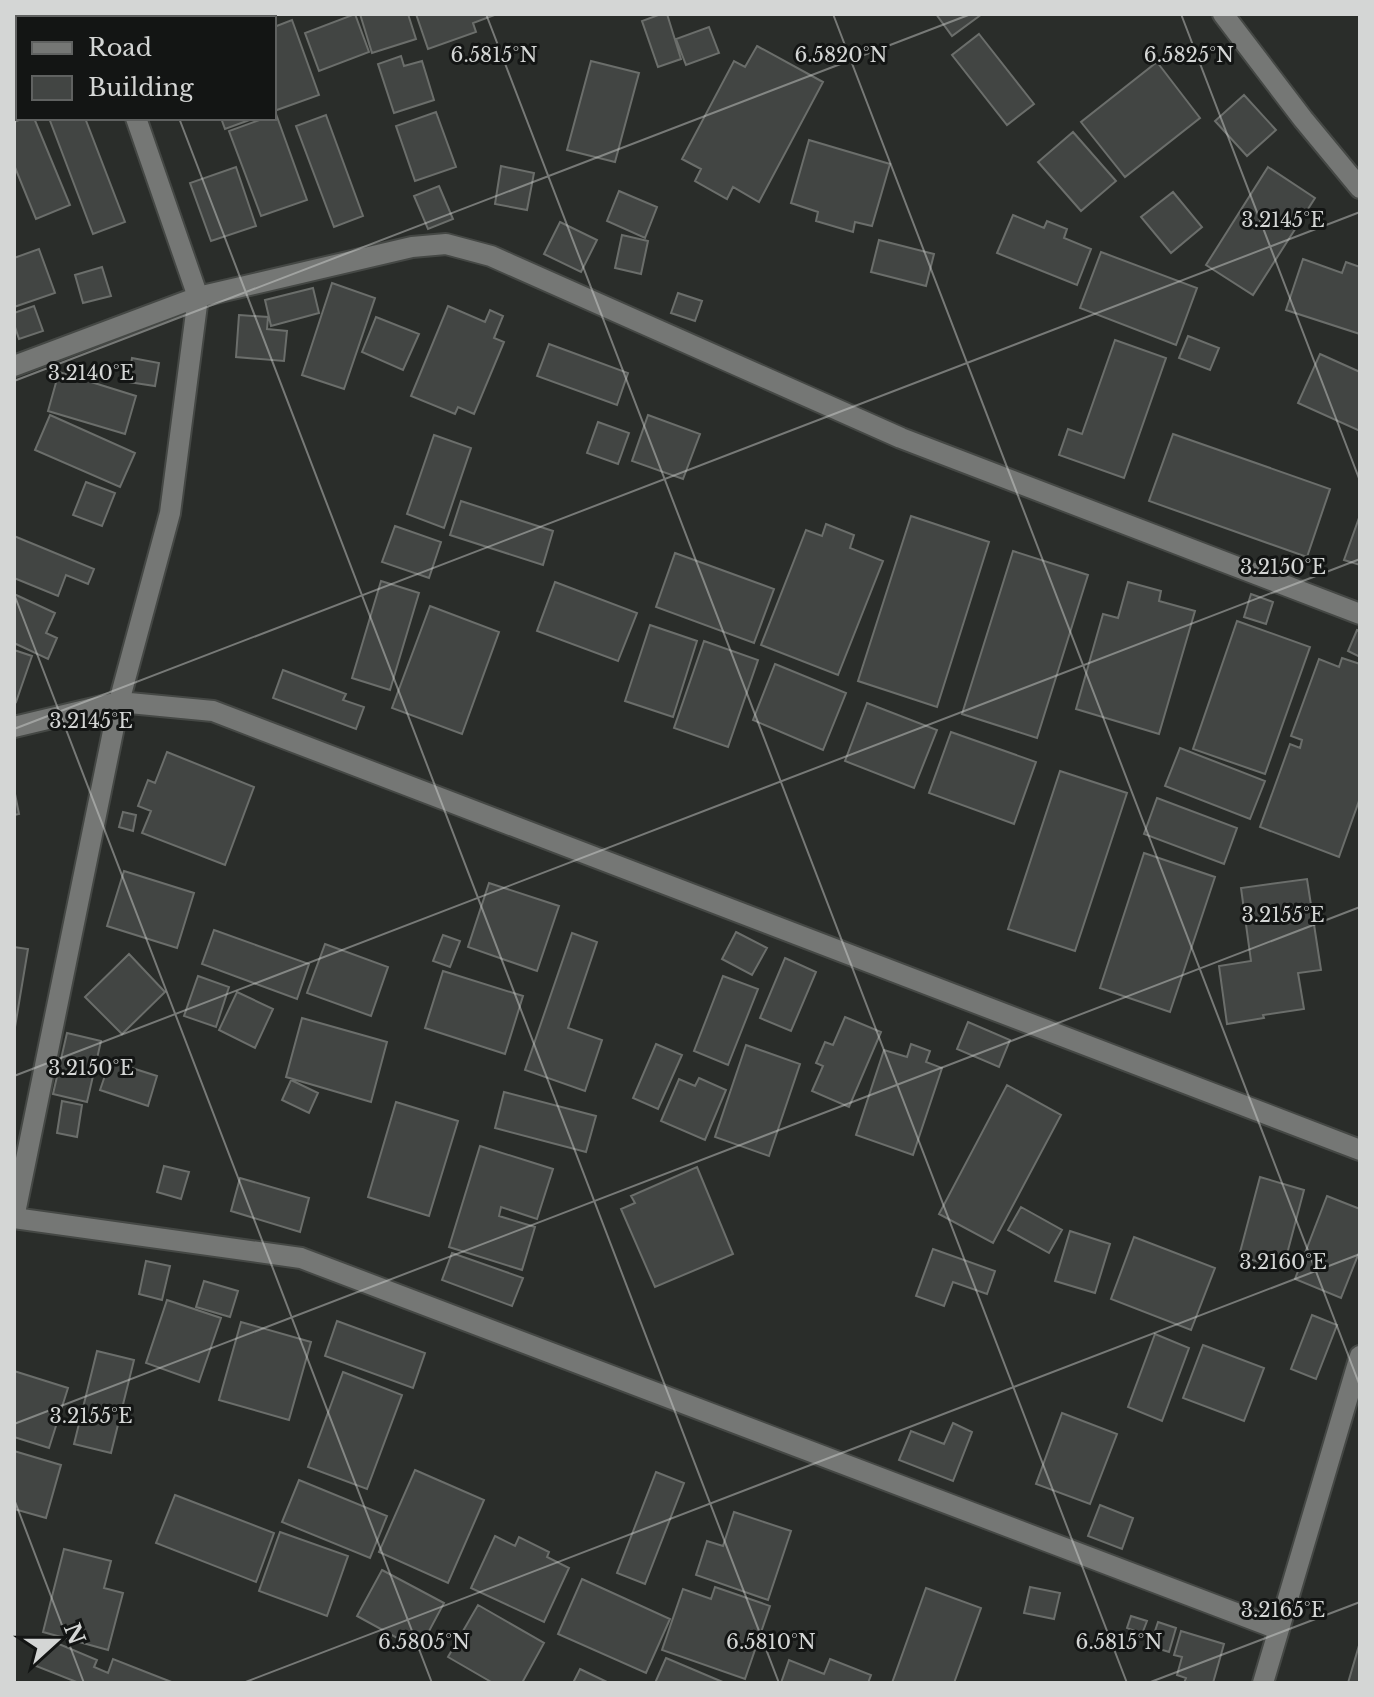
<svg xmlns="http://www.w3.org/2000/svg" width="1374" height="1697" viewBox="0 0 1374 1697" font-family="'Libre Baskerville',serif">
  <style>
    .building { fill: #424543; stroke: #6b6e6b; stroke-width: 2 }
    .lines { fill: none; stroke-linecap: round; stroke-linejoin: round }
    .minor-casing { stroke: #454845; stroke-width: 24 }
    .minor { stroke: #757775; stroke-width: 20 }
    .ticks { fill: none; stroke: #d4d6d5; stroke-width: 2; stroke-opacity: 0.45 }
    .ticks-label { font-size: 20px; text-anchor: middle; fill: #d4d6d5; stroke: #131514; stroke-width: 6; stroke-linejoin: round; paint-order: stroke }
  </style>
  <rect width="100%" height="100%" fill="#2a2d2a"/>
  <path class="building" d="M120,14h36l2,4h-37z
    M193,14h62l-11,4h-49z
    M355,14l14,38 -50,19 -14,-38z
    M360,14h48l8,25 -44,14z
    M416,14h81l-24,9 3,9 -48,17z
    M661,14h6l14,45 -23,8 -16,-46z
    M936,14h46l-30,22z
    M292,20l27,75 -45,16v-84z
    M709,27l10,26 -33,12 -10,-26z
    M979,34l55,70 -27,21 -55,-70z
    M757,46l66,36 -64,120 -26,-15 -6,12 -32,-18 6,-12 -19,-10 52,-98 11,6z
    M401,56l3,10 18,-5 12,39 -40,13 -16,-49z
    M591,61l48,12 -24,89 -48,-12z
    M1157,62l43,56 -75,59 -44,-55z
    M1244,95l32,35 -29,26 -32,-35z
    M436,112l20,55 -41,14 -19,-55z
    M276,114l31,86 -46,16 -32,-85 36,-13h9z
    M326,115l37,101 -29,11 -38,-101z
    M24,118h10l36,87 -34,14 -22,-54v-43z
    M49,118h36l40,104 -32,12z
    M221,118h34l-30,11z
    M1073,132l43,49 -35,30 -43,-49z
    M809,140l81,24 -18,62 -17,-4 -2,10 -37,-11 2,-9 -27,-9z
    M501,166l33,7 -7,37 -32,-6z
    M236,167l20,59 -45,15 -21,-58z
    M1268,167l47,31 -62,97 -47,-30z
    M439,186l14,33 -25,10 -14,-33z
    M619,191l38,16 -12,31 -38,-17z
    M1173,192l29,35 -31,26 -30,-36z
    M1013,215l31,13 3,-7 20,8 -3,9 27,11 -14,36 -80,-32z
    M560,222l37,18 -16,32 -37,-18z
    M622,235l26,6 -7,33 -26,-6z
    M879,240l55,14 -8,32 -55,-14z
    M39,249l16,44 -41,14v-49z
    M1101,252l96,36 -21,57 -96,-37z
    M1303,259l39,14 4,-11 14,5v67l-74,-24z
    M102,267l9,29 -28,7 -8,-28z
    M332,283l43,15 -31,91 -42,-14z
    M313,288l6,25 -48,13 -6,-26z
    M678,293l24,8 -7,20 -24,-8z
    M34,306l9,25 -24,8 -5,-15v-11z
    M448,306l37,16 5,-12 13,6 -9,22 10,4 -30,72 -16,-7 -3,7 -44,-18z
    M239,315l29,2 -1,12 20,2 -3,30 -48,-4z
    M376,317l43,17 -16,36 -41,-18z
    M1188,336l31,12 -9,22 -31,-12z
    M1115,340l51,18 -42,120 -65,-23 9,-26 14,5z
    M549,344l79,29 -11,32 -80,-29z
    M1320,354l40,18v59l-62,-28z
    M132,358l27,5 -4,23 -27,-4z
    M59,372l77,24 -11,38 -77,-23z
    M50,415l85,38 -15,34 -85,-37z
    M648,415l52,19 -17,45 -51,-18z
    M598,422l31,11 -11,31 -31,-11z
    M1173,434l157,55 -23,68 -158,-56z
    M434,435l37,13 -27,80 -37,-14z
    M86,482l29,11 -13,33 -29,-11z
    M461,501l92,30 -10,34 -93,-30z
    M1360,515v50l-16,-5z
    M911,516l78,26 -52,165 -79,-26z
    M826,524l28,11 -4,13 33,13 -45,114 -77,-30 45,-115 16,6z
    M395,526l46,16 -12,36 -47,-16z
    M14,536l80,33 -6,15 -22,-9 -8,21 -44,-18z
    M1013,551l75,24 -51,163 -75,-24z
    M675,553l99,36 -20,54 -98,-36z
    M381,581l38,12 -29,97 -38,-12z
    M555,582l82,31 -19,48 -81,-30z
    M1128,582l33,9 -2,10 36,10 -36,123 -83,-25 27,-95 15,4z
    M14,594l41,19 -9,20 11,5 -9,21 -34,-16z
    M1251,594l22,8 -7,22 -22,-7z
    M430,606l69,26 -37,102 -70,-26z
    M1237,621l73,26 -45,127 -72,-25z
    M650,625l47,16 -24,76 -48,-16z
    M1357,630l3,1v26l-12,-6z
    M704,641l54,19 -30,87 -54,-19z
    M14,650l18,6 -16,46 -2,-1z
    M1342,658l18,6v134l-21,59 -79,-30 30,-83 10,4 2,-8 -11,-4 28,-77 20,8z
    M775,664l71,29 -23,57 -70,-30z
    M283,670l63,24 -3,6 21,7 -8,22 -83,-31z
    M867,703l70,27 -23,58 -69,-27z
    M951,732l85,30 -22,62 -85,-31z
    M1180,748l85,33 -15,38 -85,-33z
    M167,752l87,35 -29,78 -83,-32 9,-22 -13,-5 10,-26 7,3z
    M1060,771l67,22 -52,158 -67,-22z
    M14,789l5,25 -5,1z
    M1157,798l80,30 -13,36 -80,-30z
    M123,812l13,3 -3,16 -14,-4z
    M1144,853l71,24 -45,135 -70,-24z
    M124,871l70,22 -17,55 -70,-22z
    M1307,879l14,91 -23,3 6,36 -41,6 1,3 -37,6 -8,-58 32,-5 -10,-73z
    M489,883l70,23 -22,65 -69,-24z
    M214,930l95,34 -12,35 -95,-35z
    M736,932l31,16 -15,27 -30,-16z
    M572,933l25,9 -29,86 34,12 -17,51 -60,-21z
    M443,935l17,6 -10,26 -17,-6z
    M325,944l63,23 -17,49 -64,-23z
    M14,947l14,2 -14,84z
    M129,954l36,38 -43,42 -37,-37z
    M785,958l31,14 -25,59 -31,-13z
    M443,971l80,25 -18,58 -80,-26z
    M198,976l31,11 -13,40 -32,-11z
    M723,976l35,13 -30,76 -34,-14z
    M237,992l36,17 -18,39 -36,-18z
    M845,1017l36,15 -32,75 -37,-16 11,-25 -7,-3 9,-21 8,3z
    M302,1018l85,24 -16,60 -85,-25z
    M968,1022l42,18 -11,27 -42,-18z
    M67,1033l34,8 -14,61 -34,-8z
    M656,1044l26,11 -24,54 -25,-11z
    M911,1044l19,7 -4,11 16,6 -29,87 -57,-20 28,-85 23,7z
    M746,1045l54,19 -31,92 -54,-19z
    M110,1061l47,15 -9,30 -48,-16z
    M699,1078l27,12 -21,50 -44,-19 18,-42 16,7z
    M291,1080l27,13 -9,20 -27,-13z
    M1007,1085l54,30 -68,128 -54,-29z
    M504,1092l92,24 -10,36 -91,-24z
    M62,1101l20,4 -5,32 -20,-4z
    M396,1102l62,19 -29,95 -61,-19z
    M480,1146l73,23 -16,50 -36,-12 -2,9 36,11 -13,43 -73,-23z
    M164,1166l25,6 -8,27 -24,-7z
    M697,1167l36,87 -78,33 -34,-78 14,-6 -4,-7z
    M1260,1177l44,13 -21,79 -44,-13z
    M240,1178l69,20 -9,34 -69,-21z
    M1327,1196l33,13v41l-19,48 -46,-19z
    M1021,1207l41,23 -13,23 -41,-23z
    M1070,1231l40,13 -15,49 -40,-12z
    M1134,1237l81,31 -24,62 -80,-31z
    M933,1249l62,22 -8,23 -34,-12 -9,24 -28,-10z
    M452,1253l71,25 -11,28 -70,-26z
    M146,1261l24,5 -8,34 -23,-6z
    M204,1281l34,10 -8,26 -34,-10z
    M167,1300l54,18 -22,64 -53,-19z
    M1312,1315l25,10 -21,54 -25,-10z
    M337,1321l88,32 -12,35 -88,-32z
    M241,1322l70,20 -22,78 -70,-20z
    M1155,1334l34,14 -27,73 -34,-14z
    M1203,1345l61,23 -20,53 -61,-23z
    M97,1351l37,9 -23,93 -37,-9z
    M14,1371l54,17 -19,60 -35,-11z
    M343,1372l59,23 -35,94 -59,-22z
    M1062,1413l55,21 -27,70 -54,-20z
    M953,1423l19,9 -19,49 -54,-21 12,-29 33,13z
    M14,1451l47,14 -15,53 -32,-9z
    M415,1470l69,30 -36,83 -69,-31z
    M656,1472l28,11 -39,101 -28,-11z
    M299,1480l88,36 -17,42 -88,-36z
    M175,1495l99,38 -18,49 -100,-39z
    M1100,1505l33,13 -11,31 -34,-13z
    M734,1512l57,19 -23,69 -72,-25 11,-34 16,5z
    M280,1532l68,24 -21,60 -68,-25z
    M495,1536l20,10 4,-9 30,15 -2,5 22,11 -25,54 -73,-34z
    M64,1549l47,12 -7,27 19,5 -15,57 -65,-18z
    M382,1570l62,33 -25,47 -62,-34z
    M582,1579l88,40 -24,54 -88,-39z
    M715,1587l55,19 -25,73 -83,-29 21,-61 28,10z
    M1030,1587l30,6 -6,26 -30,-6z
    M926,1588l55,20 -27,75h-62z
    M478,1605l66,38 -22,40h-29l-45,-26z
    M1131,1616l16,5 -5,13 -15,-6z
    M1158,1622l18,6 -7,24 -19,-6z
    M1181,1631l43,13 -11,39h-29l2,-5 -9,-3 5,-18 -8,-2z
    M47,1639l50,21 -3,7 14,6 5,-14 61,24h-95l-43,-17z
    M1360,1642v41h-12z
    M666,1658l59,25h-70z
    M830,1659l41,16 -3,8h-87l8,-23 35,14z
    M580,1669l29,14h-36z"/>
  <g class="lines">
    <g class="minor-casing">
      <path id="minor" d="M99,14l2,4
        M1223,14l80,105 57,69
        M14,366l184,-69 214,-50 34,-3 45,12 410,182 459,176
        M14,727l105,-25 94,9 1147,439
        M14,1218l287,40 977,371
        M14,1218l105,-516 51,-189 28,-216 -62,-179
        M1263,1683l97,-327"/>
    </g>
    <use href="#minor" class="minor"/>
  </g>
  <path class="ticks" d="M139,14l1,4M486,14l641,1669M833,14l527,1372M1181,14l179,467M56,18l10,-4M14,34l4,-2M179,118l600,1565M14,381l957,-367M14,594l418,1089M14,729l1346,-517M14,1076l1346,-517M14,1424l1346,-517M14,1499l70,184M243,1683l1117,-429M1148,1683l212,-81"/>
  <g class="ticks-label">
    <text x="1189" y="62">6.5825°N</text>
    <text x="494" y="62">6.5815°N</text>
    <text x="841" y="62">6.5820°N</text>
    <text x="1283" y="227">3.2145°E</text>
    <text x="91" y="380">3.2140°E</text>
    <text x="1283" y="574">3.2150°E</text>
    <text x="91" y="728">3.2145°E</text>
    <text x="1283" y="922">3.2155°E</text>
    <text x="91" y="1075">3.2150°E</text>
    <text x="1283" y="1269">3.2160°E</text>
    <text x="91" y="1423">3.2155°E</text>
    <text x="1283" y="1617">3.2165°E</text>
    <text x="424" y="1649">6.5805°N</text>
    <text x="771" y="1649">6.5810°N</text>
    <text x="1119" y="1649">6.5815°N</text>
  </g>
  <rect width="1374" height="1697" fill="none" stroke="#d4d6d5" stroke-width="32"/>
  <rect x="16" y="16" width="260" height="104" fill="#131514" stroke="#606261" stroke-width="2"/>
  <rect x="32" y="42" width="40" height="12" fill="#757775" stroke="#606261" stroke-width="2"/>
  <text x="88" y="56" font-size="24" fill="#d4d6d5">Road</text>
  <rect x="32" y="76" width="40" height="24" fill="#424543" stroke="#606261" stroke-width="2"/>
  <text x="88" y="96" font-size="24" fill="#d4d6d5">Building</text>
  <g transform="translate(56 1641) rotate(69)" stroke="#131514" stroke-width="6" paint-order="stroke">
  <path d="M0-6L14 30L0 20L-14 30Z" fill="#d4d6d5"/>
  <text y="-12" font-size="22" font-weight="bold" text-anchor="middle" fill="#d4d6d5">N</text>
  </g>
</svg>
